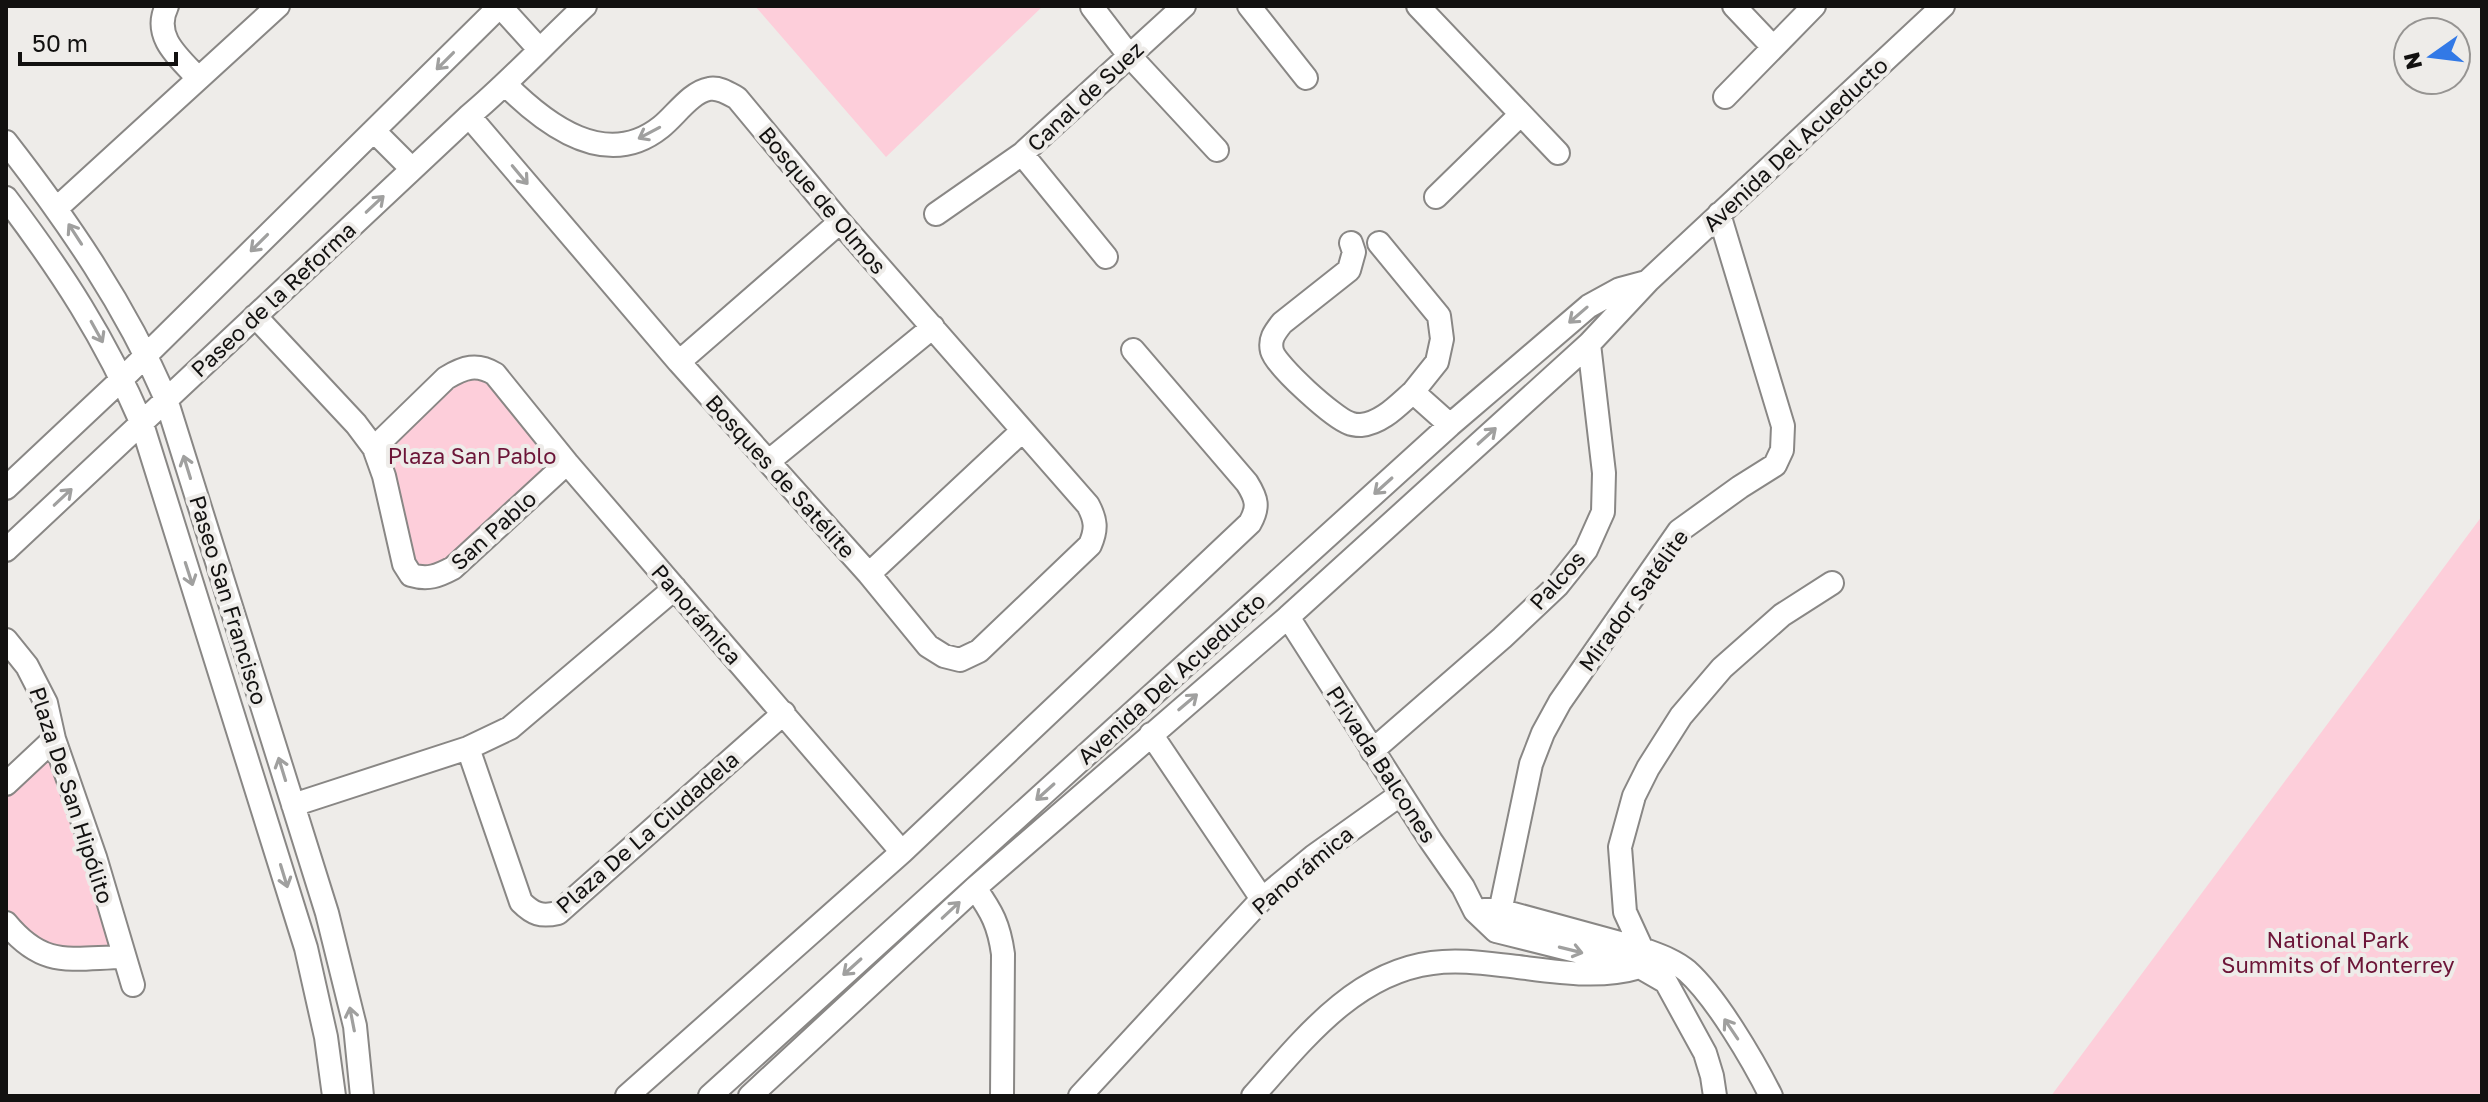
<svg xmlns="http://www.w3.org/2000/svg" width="2488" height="1102" viewBox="0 0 2488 1102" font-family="'Golos Text',sans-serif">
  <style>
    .green { fill: #fdceda }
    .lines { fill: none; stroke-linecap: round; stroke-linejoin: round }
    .minor-casing { stroke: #898785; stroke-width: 26 }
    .minor { stroke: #fff; stroke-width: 22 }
    .oneway { stroke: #a0a09f }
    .labels { text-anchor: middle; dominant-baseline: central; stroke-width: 8; stroke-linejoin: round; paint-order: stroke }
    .street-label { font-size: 22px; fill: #121110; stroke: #eeece9 }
    .park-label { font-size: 22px; fill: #6c1538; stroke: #eeece9 }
  </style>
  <rect width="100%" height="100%" fill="#eeece9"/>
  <path class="green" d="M755,6h288l-157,151z
    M495,374l72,89 -114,105 -42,7 -22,-123 49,-66z
    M2482,516v580h-431z
    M54,739l70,218 -104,-17 -14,-17v-139z"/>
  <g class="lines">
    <g class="minor-casing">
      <path id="minor" d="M167,6c-15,30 11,51 31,72
        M500,6l39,43
        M1249,6l57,72
        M1418,6l140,147
        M1734,6l38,40
        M1092,7l36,47 89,96
        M1725,97l89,-91
        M469,116l210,246 190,212 59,72 16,10 16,4 19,-9 111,-106c7,-16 6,-25 -2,-40l-248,-283 -103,-124c-9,-5 -18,-11 -28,-9 -18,3 -34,27 -48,38 -55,44 -115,-2 -155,-42
        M374,131l38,38
        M6,142c63,81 119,163 160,257l161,514 28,113 7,70
        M1022,154l84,103
        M1436,197l84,-82
        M6,198c56,74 99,140 136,226l164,524 20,89 8,59
        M57,208l221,-202
        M936,214l86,-60 162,-148
        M1351,243l3,9 -5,18 -67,53c-7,9 -13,16 -10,28 4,15 62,67 77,72 4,2 8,2 12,2 21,-2 37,-20 52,-33l37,33
        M1379,243l60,73 3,23 -5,23 -24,30
        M255,316l101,108 18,24 10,28 20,88 7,11c17,5 27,1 42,-7l114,-105
        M679,362l161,-140
        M374,448l72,-70c18,-11 31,-15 49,-4l72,89 335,389
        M769,461l164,-134
        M6,488l116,-109 378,-373
        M6,550l463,-434c41,-34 77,-74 116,-110
        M869,574l153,-143
        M1288,617l143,224 32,46 12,24 21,20 144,36 26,15 39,71 7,23 3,20
        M6,640l21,26 19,37 8,36 41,118 38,128
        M1151,734l111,165
        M468,748l53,154c12,12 20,15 37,11l226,-200
        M1372,751l130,-113 56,-53 28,-35 17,-38 1,-39 -15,-129
        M6,784l48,-45
        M293,805l175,-57 42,-20 165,-140
        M975,888c17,24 24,37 28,66l-1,142
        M1484,910h15l143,39c16,6 32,11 45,22 29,26 66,89 84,125
        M6,923c38,46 64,35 118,34
        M1496,931l35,-167 12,-31 17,-31 119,-171 61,-44 35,-22 7,-15 1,-24 -64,-212
        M627,1096l275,-244 348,-329c9,-16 7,-24 -3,-40l-114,-133
        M710,1096l740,-671 139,-119 31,-17 26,-7
        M750,1096l225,-208 313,-271 301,-273 59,-63 295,-275
        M1080,1096l182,-197 52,-43 87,-62
        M1253,1096c49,-55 101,-123 179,-133 29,-4 57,1 86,4 40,5 82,12 122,0l2,-18 -17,-37 -5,-65 14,-51 14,-28 33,-52 41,-48 60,-53 50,-32"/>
    </g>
    <use href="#minor" class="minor"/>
  </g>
  <defs><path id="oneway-shaft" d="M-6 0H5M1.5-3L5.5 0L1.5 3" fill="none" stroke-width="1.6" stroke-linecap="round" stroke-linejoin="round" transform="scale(2)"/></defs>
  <g class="oneway">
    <use href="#oneway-shaft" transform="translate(445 61) rotate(135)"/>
    <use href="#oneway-shaft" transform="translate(649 133) rotate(152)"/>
    <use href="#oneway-shaft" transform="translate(520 175) rotate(50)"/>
    <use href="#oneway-shaft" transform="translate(375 204) rotate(-43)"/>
    <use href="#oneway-shaft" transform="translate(75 234) rotate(-123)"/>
    <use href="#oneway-shaft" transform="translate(259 243) rotate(135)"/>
    <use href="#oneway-shaft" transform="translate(1578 315) rotate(139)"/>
    <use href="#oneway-shaft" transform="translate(97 332) rotate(61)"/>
    <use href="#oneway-shaft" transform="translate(1487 436) rotate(-42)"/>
    <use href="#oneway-shaft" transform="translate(187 467) rotate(-107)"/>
    <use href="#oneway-shaft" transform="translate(1383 486) rotate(138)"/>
    <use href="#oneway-shaft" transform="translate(63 497) rotate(-43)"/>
    <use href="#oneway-shaft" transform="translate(189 574) rotate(72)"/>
    <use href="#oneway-shaft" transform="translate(1188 702) rotate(-40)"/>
    <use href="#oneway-shaft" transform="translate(282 769) rotate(-107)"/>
    <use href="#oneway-shaft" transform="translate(1045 792) rotate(138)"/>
    <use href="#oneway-shaft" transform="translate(284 876) rotate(73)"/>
    <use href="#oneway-shaft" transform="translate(951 910) rotate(-43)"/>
    <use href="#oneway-shaft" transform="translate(1571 950) rotate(14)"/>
    <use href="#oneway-shaft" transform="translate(852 967) rotate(138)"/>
    <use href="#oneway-shaft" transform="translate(352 1019) rotate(-101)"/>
    <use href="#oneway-shaft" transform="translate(1731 1029) rotate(-124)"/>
  </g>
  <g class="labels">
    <g class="street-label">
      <text transform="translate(1085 96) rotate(-43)">Canal de Suez</text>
      <text transform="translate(1795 144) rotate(-43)">Avenida Del Acueducto</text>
      <text transform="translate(823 200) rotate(50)">Bosque de Olmos</text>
      <text transform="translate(273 299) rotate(-43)">Paseo de la Reforma</text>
      <text transform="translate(781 476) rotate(48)">Bosques de Satélite</text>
      <text transform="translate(493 530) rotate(-42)">San Pablo</text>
      <text transform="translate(1557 580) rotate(-48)">Palcos</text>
      <text transform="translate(229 600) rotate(73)">Paseo San Francisco</text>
      <text transform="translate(1633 600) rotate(-54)">Mirador Satélite</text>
      <text transform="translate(697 614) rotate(49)">Panorámica</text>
      <text transform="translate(1171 678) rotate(-42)">Avenida Del Acueducto</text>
      <text transform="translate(1382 764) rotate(57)">Privada Balcones</text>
      <text transform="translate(72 795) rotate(72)">Plaza De San Hipólito</text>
      <text transform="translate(647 832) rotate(-41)">Plaza De La Ciudadela</text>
      <text transform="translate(1302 870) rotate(-40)">Panorámica</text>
    </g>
    <g class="park-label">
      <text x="472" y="455">Plaza San Pablo</text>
      <text x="2338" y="939">National Park<tspan x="2338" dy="25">Summits of Monterrey</tspan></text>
    </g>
  </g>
  <rect width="2488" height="1102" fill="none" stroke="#121110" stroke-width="16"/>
  <g transform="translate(2432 56) rotate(256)"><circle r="38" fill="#eeece9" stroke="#969492" stroke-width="2"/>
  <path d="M0-6L14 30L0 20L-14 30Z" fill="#3279e6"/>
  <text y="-12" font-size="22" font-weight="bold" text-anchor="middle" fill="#121110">N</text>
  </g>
  <path d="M20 52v12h156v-12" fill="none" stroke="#121110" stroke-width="4"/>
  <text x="32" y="52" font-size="24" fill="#121110" stroke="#eeece9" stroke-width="6" paint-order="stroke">50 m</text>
</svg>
